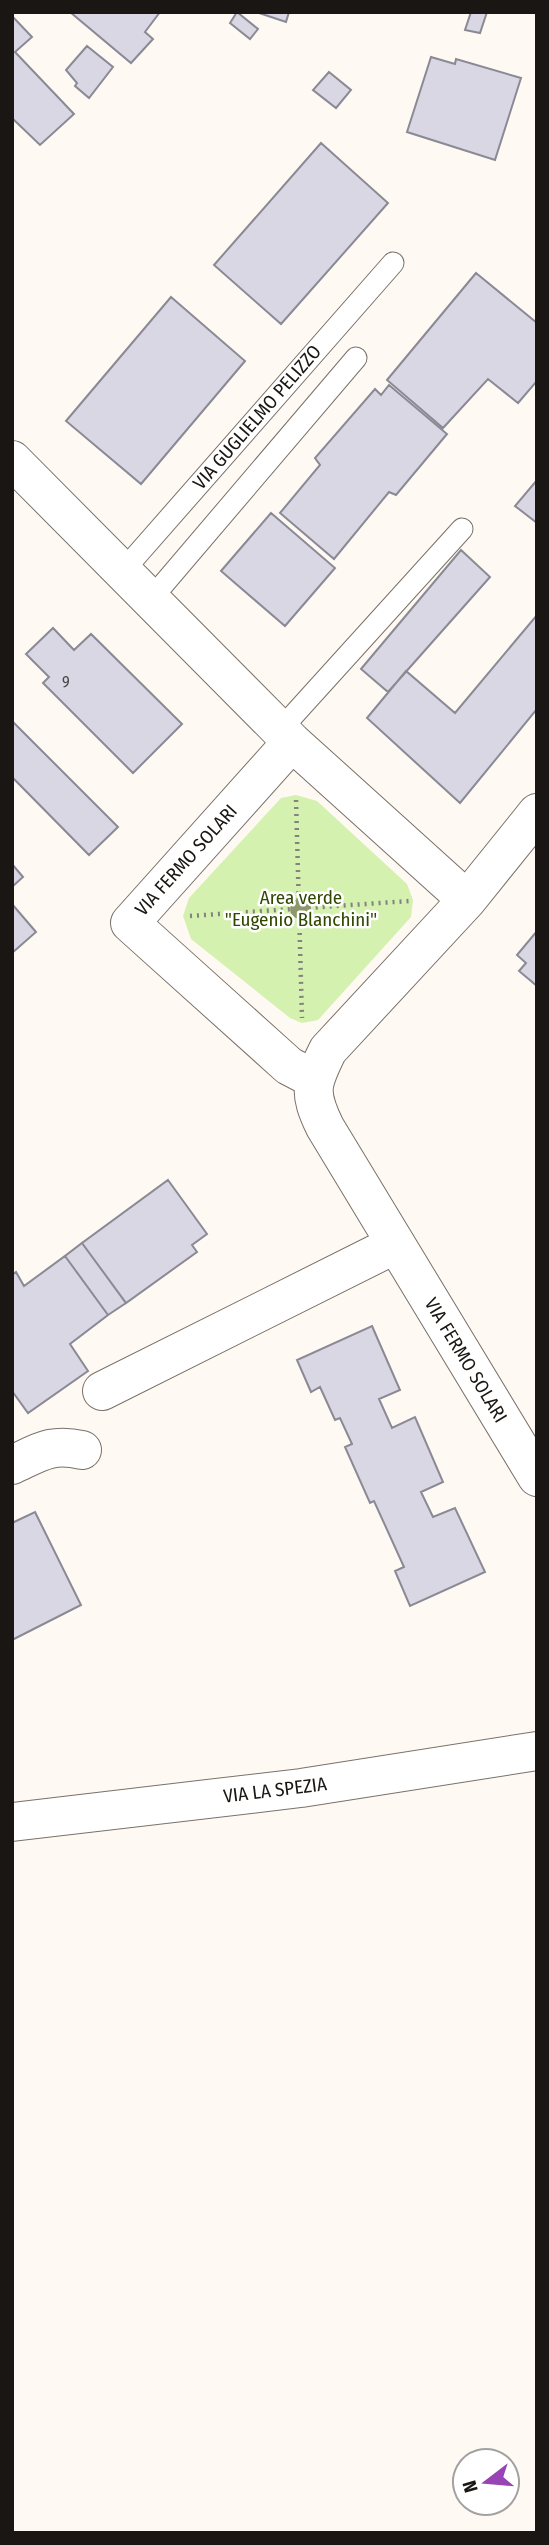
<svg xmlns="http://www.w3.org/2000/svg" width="549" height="2545" viewBox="0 0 549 2545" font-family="'Fira Sans Condensed',sans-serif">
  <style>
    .green { fill: #d4f1af }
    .building { fill: #d8d7e3; stroke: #8a8994; stroke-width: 2 }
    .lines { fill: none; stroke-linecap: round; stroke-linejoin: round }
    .lane-casing { stroke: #7a7169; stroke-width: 23 }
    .street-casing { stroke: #7a7169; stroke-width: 40 }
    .secondary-casing { stroke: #7a7169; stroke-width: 40 }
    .path { stroke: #85817d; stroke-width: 4.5; stroke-dasharray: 2 5; stroke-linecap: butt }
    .lane { stroke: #fff; stroke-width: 21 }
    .street { stroke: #fff; stroke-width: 38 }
    .secondary { stroke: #fff; stroke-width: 38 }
    .tree { fill: #8d976e }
    .labels { text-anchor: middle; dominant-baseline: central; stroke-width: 5; stroke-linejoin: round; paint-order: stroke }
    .number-label { font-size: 16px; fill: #494647 }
    .street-label { font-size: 19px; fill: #191613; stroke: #fff }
    .park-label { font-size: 19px; fill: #304700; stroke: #fff }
  </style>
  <rect width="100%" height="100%" fill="#fff9f4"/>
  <path class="green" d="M296,795l21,6 90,83 6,16 -2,17 -93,103 -16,3 -12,-5 -99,-79 -8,-23 6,-18 92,-100z"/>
  <path class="building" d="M70,12h90l-15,20 8,7 -22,24z
    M237,12l21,17 -8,10 -20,-16z
    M256,12h33l-3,10z
    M471,12h16l-7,21 -15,-3z
    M12,16l20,21 -17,15 59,62 -34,31 -28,-27z
    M87,46l26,21 -24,31 -14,-12 2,-3 -11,-13z
    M431,57l24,7 1,-5 65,19 -26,82 -88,-28z
    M329,72l22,18 -15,18 -23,-18z
    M321,143l67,60 -107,121 -67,-59z
    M476,273l61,50v58l-19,22 -30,-24 -45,49 -56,-48z
    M171,297l74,64 -104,123 -75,-63z
    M389,385l58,49 -51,61 -7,-3 -55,67 -54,-46 40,-48 -5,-7 60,-69 6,6z
    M537,480v43l-22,-17z
    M271,513l64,55 -50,58 -64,-55z
    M461,550l29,27 -102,115 -27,-23z
    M537,615v94l-77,94 -93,-85 39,-47 49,42z
    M53,628l21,22 17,-16 91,90 -49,49 -90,-90 6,-6 -23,-23z
    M12,721l106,106 -29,28 -77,-78z
    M12,864l11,13 -11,10z
    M12,904l24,28 -24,21z
    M537,931v55l-18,-15 7,-8 -9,-8z
    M168,1180l39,54 -15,11 5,7 -71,51 -44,-60z
    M82,1243l44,60 -18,12 -43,-59z
    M65,1256l43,59 -38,29 18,27 -60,42 -16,-22v-116l4,-3 8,14z
    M372,1326l28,64 -21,9 13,29 23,-11 28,65 -22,10 12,25 22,-9 30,64 -75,34 -15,-35 9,-4 -30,-66 -4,2 -25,-56 7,-3 -12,-26 -5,2 -15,-33 -9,5 -14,-32z
    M35,1512l46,93 -69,35v-117z"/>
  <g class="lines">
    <g class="lane-casing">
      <path id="lane" d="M122,572l271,-309
        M150,600l206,-242
        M280,730l182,-201"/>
    </g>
    <g class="street-casing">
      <path id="street" d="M12,460l280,282 175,158
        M292,742l-162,181 159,143 25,13
        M537,813l-70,87 -139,150c-17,34 -20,42 -3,77l212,350
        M102,1391l294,-147
        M12,1465c28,-13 39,-22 70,-15"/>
    </g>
    <g class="secondary-casing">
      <path id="secondary" d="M12,1822l289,-34 236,-37"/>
    </g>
    <path class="path" d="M296,800l6,218
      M190,916l219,-15"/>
    <use href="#lane" class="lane"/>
    <use href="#street" class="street"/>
    <use href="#secondary" class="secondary"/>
  </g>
  <circle class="tree" cx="300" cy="909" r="10"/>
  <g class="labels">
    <g class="number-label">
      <text x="66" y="681">9</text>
    </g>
    <g class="street-label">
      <text transform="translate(257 417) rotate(-49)">VIA GUGLIELMO PELIZZO</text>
      <text transform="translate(186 860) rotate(-48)">VIA FERMO SOLARI</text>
      <text transform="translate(466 1360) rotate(59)">VIA FERMO SOLARI</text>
      <text transform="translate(275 1790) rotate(-7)">VIA LA SPEZIA</text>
    </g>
    <g class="park-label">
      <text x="301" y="897">Area verde<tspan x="301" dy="22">"Eugenio Blanchini"</tspan></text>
    </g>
  </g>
  <rect width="549" height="2545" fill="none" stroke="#191613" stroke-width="28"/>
  <g transform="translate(486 2482) rotate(254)"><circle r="33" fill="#ffffff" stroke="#a3a2a1" stroke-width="2"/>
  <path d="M0-5L12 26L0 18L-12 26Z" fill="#9745b4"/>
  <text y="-10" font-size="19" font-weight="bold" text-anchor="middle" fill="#191613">N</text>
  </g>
</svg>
